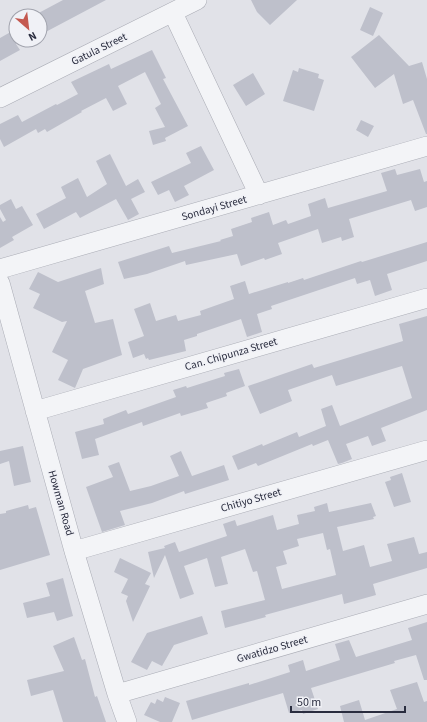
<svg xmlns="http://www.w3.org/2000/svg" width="427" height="722" viewBox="0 0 427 722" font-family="'Source Sans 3',sans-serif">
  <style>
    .building { fill: #bec0cb; fill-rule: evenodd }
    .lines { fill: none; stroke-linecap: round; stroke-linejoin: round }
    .minor-casing { stroke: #aaacb5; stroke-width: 20 }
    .minor { stroke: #f3f4f7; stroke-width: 19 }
    .labels { text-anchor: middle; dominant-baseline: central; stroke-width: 3; stroke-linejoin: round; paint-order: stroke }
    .street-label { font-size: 11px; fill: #2a2d3f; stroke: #f0f1f6 }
  </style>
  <rect width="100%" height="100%" fill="#e1e2e8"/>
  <path class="building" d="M63,0h43l-66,35v-19h-7z
    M251,0h46l-27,25 -13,-13z
    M370,7l13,6 -10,23 -13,-6z
    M16,29v15l4,6 -20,11v-23z
    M379,35l30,31 13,-4 5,17v55h-1l-13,-34 -10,4 -9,-30 -19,14 -24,-31z
    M152,50l14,28 -3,1 25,47 -23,12 1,3 -13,4 -4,-14 16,-4 -10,-19 6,-4 -16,-32 -27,14 9,18 -14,7 -7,-13 -25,13 1,1 -35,20 -2,-3 -7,4 -2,-4 -32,18 -4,-8v-15l18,-9 4,7 34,-18 1,1 21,-11 -7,-12 38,-18 2,5z
    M299,68l20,6 -1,4 6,2 -10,31 -31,-10 10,-31 5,2z
    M253,73l12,21 -19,12 -13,-21z
    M361,120l13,6 -6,11 -12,-7z
    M201,146l13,24 -30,16 5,9 -14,7 -6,-12 -11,5 -7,-13 40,-19 -5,-10z
    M110,154l16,32 12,-7 7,13 -14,7 8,15 -11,6 -12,-21 -36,19 -4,-6 -32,17 -8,-15 30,-16 -5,-11 17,-9 9,19 20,-13 -11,-23z
    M395,169l2,6 23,-6 4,13 3,-1v26l-12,4 -4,-11 -62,19 5,18 -12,4 -1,-4 -19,6 -4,-14 -40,14 4,11 -17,6 -1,-2 -23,8 -4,-12 -51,11 -1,-4 -38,13 -23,5 -6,-17 51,-16 3,7 49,-12 -1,-1 13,-4 -2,-7 21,-7 -1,-4 18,-6 4,13 13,-5 2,4 23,-8 -3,-12 17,-6 3,10 59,-17 -6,-18z
    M11,199l5,10 6,-3 11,19 -21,12 2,3 -14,8v-31l3,5 3,-2 -6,-11v-4z
    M427,242v19l-40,13 5,16 -17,6 -5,-16 -13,4 -2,-6 -84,28 1,3 -15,5 5,18 -15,5 -6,-18 -44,15v2l-13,4 2,11 -37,9 -1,-2 -2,1 -2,-5 -11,4 -5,-16 16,-6 -10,-27 16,-6 6,18 20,-6 2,6 23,-6 -1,-4 34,-12 -4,-13 15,-5 4,13 39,-12v1l15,-5 1,2 57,-19 1,1z
    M101,268l3,16 -19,7 10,32 18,-4 9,36 -39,14 -8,19 -17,-8 10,-20 -16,-8 15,-31 -5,1 -29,-14 7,-14 -11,-5 9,-17 20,10z
    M427,316v94l-46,18 5,13 -14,5 -4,-10 -22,8 6,15 -10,4 -4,1 -10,-24 -15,6 -1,-2 -54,22 -2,-3 -18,7 -6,-14 30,-12 1,2 34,-14 2,5 27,-11 -5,-17 11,-4 8,21 72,-28 -10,-32 -66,20 -4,-11 -44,15 4,11 -32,13 -12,-28 64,-22 2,4 89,-27 -4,-17z
    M239,369l6,17 -19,7 1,3 -21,7 2,5 -27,8 -1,-3 -37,13 -1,-4 -47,17 4,16 -17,4 -7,-27 29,-8 -1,-5 23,-9 2,4 48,-17 -3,-7 13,-4 1,2 38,-12 -1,-3z
    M23,446l8,36 -17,4 -5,-25 -9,3v-13z
    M181,451l11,25 32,-11 5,15 -44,14 -1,-3 -32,12 -32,8 5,14 -23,7 -16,-45 27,-10 -5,-11 11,-4 11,29 21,-5 28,-10 -9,-20z
    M402,473l9,29 -17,5 -9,-25 6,-2 -1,-3z
    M327,503l2,9 42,-9 5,13 -3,1 1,2 -37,8 6,24 21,-6 6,22 22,-6 -5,-17 27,-7 5,17 8,-2v16l-54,16 3,11 -32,9 -2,-10 -77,21 1,2 -41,11 -4,-17 44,-11 -8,-29 -4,1 -8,-23 -24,8 7,27 -13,3 -8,-29 -23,8 10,28 -14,5 -15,-44 -11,23 -6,-26 17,-4 -1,-2 11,-4 4,10 48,-16 -4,-12 12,-4 2,6 36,-11 4,15 22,-6 -2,-9 18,-4 -1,-4zM323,533l4,17 3,-1 6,26 -54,14 -6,-22 11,-3 -4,-13 16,-5 -2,-7z
    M28,505l1,4 7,-2 14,48 -50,15v-56l6,-1v-2z
    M120,558l31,15 -6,11 5,2 -17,36 -7,-21 2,-5 -7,-3 7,-14 -14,-7z
    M63,578l10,38 -16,5 -3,-9 -27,6 -4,-15 27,-7 -4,-13z
    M202,616l6,18 -34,11 -12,21 -10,-5 -5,9 -16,-8 16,-29z
    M427,622v58h-3l-8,-25 -22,6 1,2 -84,25 7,21 -15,5 -1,-4 -13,3 -6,-20 -91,27 -6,-19 63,-18v2l41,-13 -2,-7 15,-5 3,11 34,-11 -5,-16 14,-4 7,17 56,-17 -4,-12z
    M74,637l8,23 3,-1 10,38 2,-1 9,26h-43l-10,-32 -22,6 -4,-16 37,-9 -11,-25z
    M417,682l7,20 3,-1v21h-83l-4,-16 19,-6 6,20 32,-11 -7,-19z
    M165,697l15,6 -8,19h-12l-16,-7 7,-13 4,2 2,-5 6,3z"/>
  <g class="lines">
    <g class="minor-casing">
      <path id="minor" d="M173,13l86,182
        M0,98l197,-98
        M0,269l427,-123
        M0,283l74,268 43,143 10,28
        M35,411l392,-113
        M74,551l353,-101
        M117,694l310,-90"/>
    </g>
    <use href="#minor" class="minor"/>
  </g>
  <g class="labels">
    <g class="street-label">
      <text transform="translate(99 49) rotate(-26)">Gatula Street</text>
      <text transform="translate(214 208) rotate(-16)">Sondayi Street</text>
      <text transform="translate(231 354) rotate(-16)">Can. Chipunza Street</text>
      <text transform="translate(251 500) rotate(-16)">Chitiyo Street</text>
      <text transform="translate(61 503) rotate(74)">Howman Road</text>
      <text transform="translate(272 649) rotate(-16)">Gwatidzo Street</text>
    </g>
  </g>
  <g transform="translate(28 28) rotate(152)"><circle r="19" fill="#f0f1f6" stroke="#a1a3ad"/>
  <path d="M0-3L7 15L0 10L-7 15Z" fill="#c4584f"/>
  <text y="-6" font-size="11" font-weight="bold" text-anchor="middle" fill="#2a2d3f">N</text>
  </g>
  <path d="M291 706v6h114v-6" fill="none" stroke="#2a2d3f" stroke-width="2"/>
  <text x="297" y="706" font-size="12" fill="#2a2d3f" stroke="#f0f1f6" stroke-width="3" paint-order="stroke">50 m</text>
</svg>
